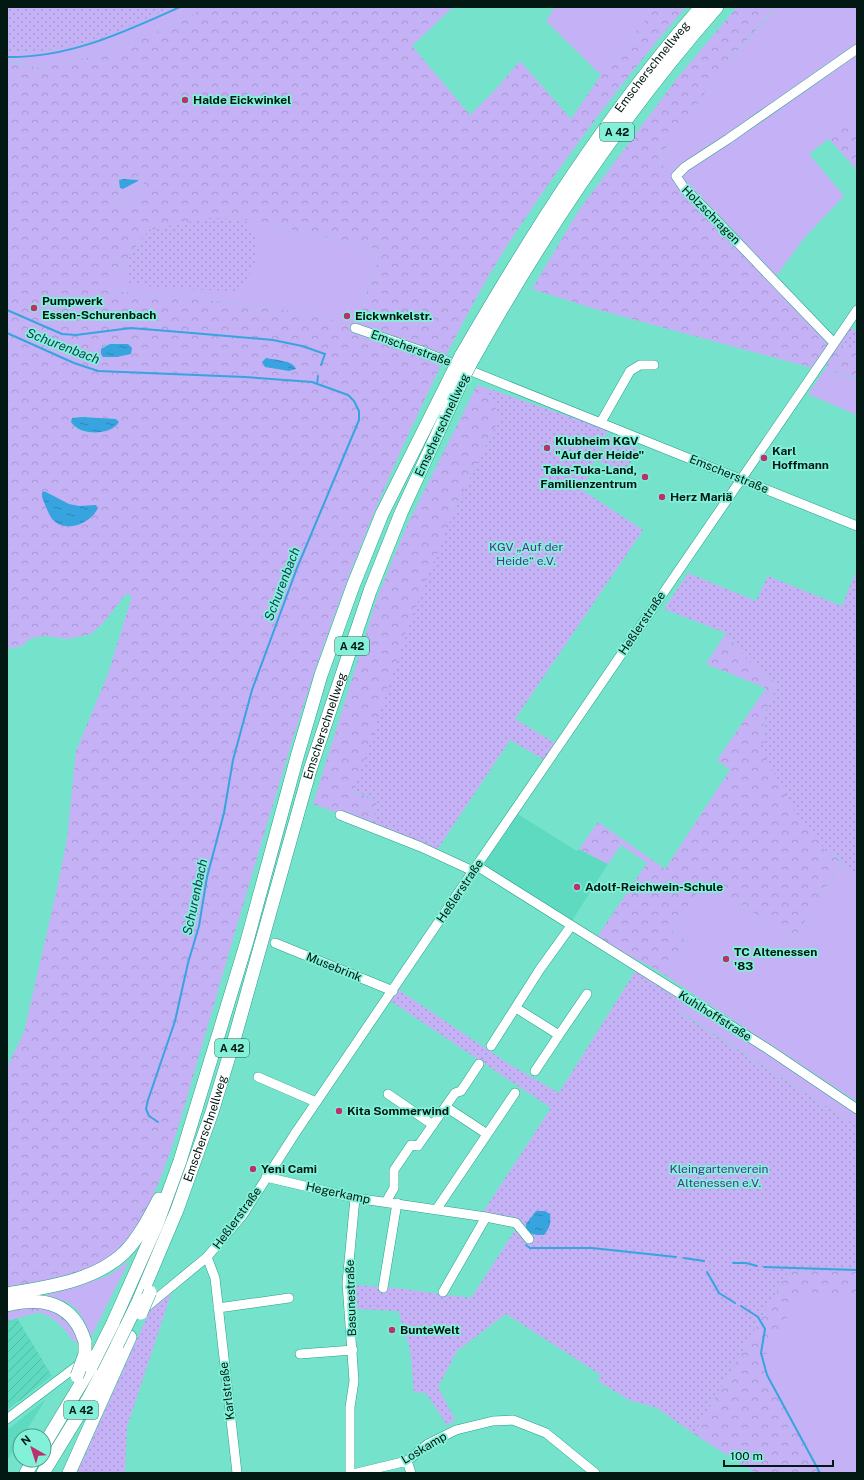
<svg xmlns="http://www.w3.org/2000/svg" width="864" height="1480" viewBox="0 0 864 1480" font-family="'Public Sans',sans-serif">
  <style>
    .built { fill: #5edac0 }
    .industrial { fill: url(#industrial-furrows) }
    .grass { fill: #c5b1f5 }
    .forest { fill: url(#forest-crowns); fill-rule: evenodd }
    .park { fill: url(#park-dots) }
    .water { fill: url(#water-ripples) }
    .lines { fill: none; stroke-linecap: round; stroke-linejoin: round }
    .stream { stroke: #38a4df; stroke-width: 2 }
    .minor-casing { stroke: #25a08a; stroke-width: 10 }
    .highway-casing { stroke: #25a08a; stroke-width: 14 }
    .minor { stroke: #fff; stroke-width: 9 }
    .highway { stroke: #fff; stroke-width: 13 }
    .highway-bridge-casing { stroke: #25a08a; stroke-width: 14; stroke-linecap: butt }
    .highway-bridge { stroke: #fff; stroke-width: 13 }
    .poi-dot { fill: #ba316f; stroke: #82f1d8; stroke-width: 1.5 }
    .labels { text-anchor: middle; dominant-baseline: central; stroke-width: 3.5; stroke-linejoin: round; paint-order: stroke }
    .shield { fill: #82f1d8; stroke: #28594e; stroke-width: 1 }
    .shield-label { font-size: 11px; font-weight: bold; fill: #011813 }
    .street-label { font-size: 12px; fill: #011813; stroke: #82f1d8 }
    .poi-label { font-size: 12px; font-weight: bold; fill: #011813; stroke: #82f1d8; text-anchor: start }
    .park-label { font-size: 12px; fill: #582e95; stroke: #82f1d8 }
    .water-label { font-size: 13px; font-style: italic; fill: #144059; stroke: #82f1d8 }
  </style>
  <defs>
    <pattern id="industrial-furrows" width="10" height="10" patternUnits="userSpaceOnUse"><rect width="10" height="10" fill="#5edac0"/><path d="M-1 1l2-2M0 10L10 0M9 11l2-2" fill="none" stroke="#50baa4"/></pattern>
    <pattern id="forest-crowns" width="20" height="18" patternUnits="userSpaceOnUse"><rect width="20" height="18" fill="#c5b1f5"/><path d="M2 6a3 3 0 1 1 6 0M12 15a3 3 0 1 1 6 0" fill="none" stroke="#a798d1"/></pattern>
    <pattern id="park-dots" width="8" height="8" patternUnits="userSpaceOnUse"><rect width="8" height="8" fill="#c5b1f5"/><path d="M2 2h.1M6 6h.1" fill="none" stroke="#a798d1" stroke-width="1.8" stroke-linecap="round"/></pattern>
    <pattern id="water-ripples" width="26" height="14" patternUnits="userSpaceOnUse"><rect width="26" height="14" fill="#38a4df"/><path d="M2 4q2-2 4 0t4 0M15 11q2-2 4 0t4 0" fill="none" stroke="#2d85b4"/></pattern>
  </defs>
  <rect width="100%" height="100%" fill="#75e3cb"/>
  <path class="built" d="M516,813l61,38 2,-2 29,15 -38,60 -92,-58z
    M46,1399l-23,37h-3v5l-13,19v-30z"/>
  <path class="industrial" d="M17,1318l35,58 -45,34v-89z"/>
  <path class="grass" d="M173,7h34l-92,45 -76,16 -32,-8v-9l32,1 59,-12z
    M555,7h101l-55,68 -55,-54z
    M777,7h80v128l-12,-9 -36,28 35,42 -39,41 -31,42 -117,-118 66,-94z
    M145,176l-4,27 -22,2 -2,-27z
    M208,218l36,1 139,31 -29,75 -57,-13 -45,-7 -149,-15 46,-60z
    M825,369l32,11v35l-49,-21z
    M841,864l16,11v227l-191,-126 22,-34 -16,-10 32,-51 90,57z
    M684,1000l173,110v16l-179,-116z
    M129,1261l-38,76c-13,-30 -13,-34 -47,-41l64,-20z
    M857,1272v201h-34l-75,-131 29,-50z"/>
  <path class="forest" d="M207,7h246l-41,39 58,69 26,-26 24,-28 51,58 30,-44 55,-68h30c-61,70 -117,145 -168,222 -36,54 -66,113 -94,172 -60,125 -107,254 -146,387 -27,89 -53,178 -79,268 -16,54 -34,129 -66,176 -30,44 -78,47 -126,55v-220l17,-35 32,-139 11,-54 9,-88 32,-77 24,-78 -6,-2 -23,29 -12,11 -23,5 -23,-3 -14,2 -9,8 -15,3v-588l32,7 76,-16zM145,176l-4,27 -22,2 -2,-27zM208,218l36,1 139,31 -29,75 -57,-13 -45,-7 -149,-15 46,-60zM116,343l14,2 1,9 -25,4 -2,-12zM266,358l28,7v5l-29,-3zM82,417l34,2 2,4c-11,12 -38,14 -47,-1l4,-4z
    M737,7h39l-53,60 -66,94 13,11 161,175 -15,22 -221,-60 -63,-20 47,-79 99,-133z
    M845,126l12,9 -1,34 -28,-31z
    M836,344l21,6v29l-32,-10z
    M477,385l10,3 13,29 -45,92 -101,283 24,8 -7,25 -58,-21 64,-206 30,-73z
    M726,633l21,26 29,24c-1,21 -19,27 -10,54l59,113 17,12 -48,76 -90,-57 -32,51 16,10 -22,34 -18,-11 -53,-25 52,-77 -26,-18 -13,19 -29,-15 19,-27 67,47 65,-99 -13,-10 49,-72 -60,-24z
    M789,1270l68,2v24h-18l-37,-5 -41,73 62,109h-67l-62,-39z
    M40,1305l14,3 19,16 5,19 -5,-2c-6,-10 -22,-28 -35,-28 -10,1 -21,6 -31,8v-12z"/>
  <path class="park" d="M7,7h166l-75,33 -59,12 -32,-1z
    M208,218l36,1 13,18 -3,30 -15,24 -65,-2 -44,-5 -4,-11 4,-17 19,-26z
    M849,326l8,6v18l-21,-6z
    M487,388l121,42 -26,60 61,40 -128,189 45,27 -12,16 -38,-22 -75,113 -64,-28 7,-25 -24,-9 51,-156 50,-126 45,-92z
    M610,436l27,12c-4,12 -6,17 -17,22l-23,-9z
    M857,569v306l-16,-11 1,-3 -17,-11 -28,-35 -37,-67 6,-11c-9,-27 9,-33 10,-54l-29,-24 -21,-26 -62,-24 24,-36 68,28 12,-25 74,30z
    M636,970l48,30 -6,11 179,115v146l-68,-2 -95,164 -37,-26 -28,-8 -31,-19 3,-6 -95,-61 -49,37 -19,36 17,33 -8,5 -21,-32 -12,-1 -4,-43 -12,-38 -45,-2 1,-24 42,3 75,10 50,-77 -38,-9 68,-104 -162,-108 7,-12 113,76 50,29z
    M174,1285l-47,142 -2,46h-48l77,-172z"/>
  <path class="water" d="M123,179l15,1v1l-15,8 -3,-1 -1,-8z
    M110,344h18l4,4 -1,6 -14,3h-14l-2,-3v-5z
    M266,358c8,2 27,2 30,11l-7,2 -24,-4 -3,-5z
    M82,417l34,2 3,3c-9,14 -39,14 -48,0l1,-4z
    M44,491l25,13 10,2 17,-1 2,3c-7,15 -31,26 -45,12 -5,-6 -8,-16 -11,-23v-4z
    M536,1211h9l5,3c1,9 0,14 -6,21 -9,0 -19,0 -18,-11z"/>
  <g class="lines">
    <path class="stream" d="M7,57c63,1 117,-25 173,-50
      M7,310l55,24 14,1 55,-7 61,5 81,7 29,6 23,8 -4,11
      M7,333l67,30 24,8 147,6 67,5 36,13 6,6 5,10v9l-62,148 -45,122 -19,70 -9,53 -17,64 -8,49 -11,37 -13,58 -27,79 -2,9 3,7 9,6
      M317,384l1,-8
      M526,1245l4,3h62l84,9
      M684,1258l20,3
      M733,1263h13l11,3
      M764,1267l93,3
      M707,1272l12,21 16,10
      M741,1306l17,11 7,12 -4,24 6,22 53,98"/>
    <g class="minor-casing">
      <path id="minor" d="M355,328l64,22 438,176
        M834,343l-116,-121 -34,-34 -8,-12 9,-9 43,-28 129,-90
        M601,422l29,-51 10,-6h14
        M340,815l81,32 52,24
        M477,866l291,183 89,60
        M275,943l118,48
        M516,1008l43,27 -24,36
        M559,1035l28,-41
        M491,1046l49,-77 31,-43
        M258,1077l58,25
        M388,1094l45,31
        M446,1107l41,27
        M266,1177l89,21 131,19 30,6 13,16
        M386,1202l8,-14v-18l17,-25 7,1 37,-53 6,-2 18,-27
        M436,1210l79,-117
        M207,1257l8,21 22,195
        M383,1288l14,-85
        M443,1292l43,-75
        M218,1308l71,-10
        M144,1309l63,-52 35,-41 54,-84 177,-261 384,-561
        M300,1354l53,-4
        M7,1419l74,-56
        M407,1461l4,12
        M350,1473v-66l4,-26 -7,-98 8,-85
        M357,1473l50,-12 21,-17 28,-14 37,-9 20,-1 33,13 49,40"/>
    </g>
    <g class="highway-casing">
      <g id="highway">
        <path id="s1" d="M461,356c71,-123 146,-242 240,-349"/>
        <path d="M473,359c70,-125 149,-244 244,-352"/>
        <path d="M7,1294c39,-7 86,-12 117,-41 15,-15 25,-35 35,-54"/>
        <path id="s2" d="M139,1300l38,-90 35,-98 22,-72 76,-270 60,-179 31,-78 62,-135"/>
        <path d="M7,1305c36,-9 67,-2 78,37"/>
        <path d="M113,1323l44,-99 23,-63 67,-220 50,-184 24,-82 32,-89 29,-72 70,-140"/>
        <path d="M44,1445l47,-78"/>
        <path d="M26,1473l8,-13"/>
        <path d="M43,1473l44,-72 30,-56"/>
        <path d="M69,1473l61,-136"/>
      </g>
    </g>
    <use href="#minor" class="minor"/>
    <use href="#highway" class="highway"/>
    <g class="highway-bridge-casing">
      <path id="highway-bridge" d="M452,374l9,-18
        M463,378l10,-19
        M141,1313l9,-21
        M117,1345l22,-45
        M91,1367l22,-44
        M77,1376l8,-22v-12"/>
    </g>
    <use href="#highway-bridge" class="highway-bridge"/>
  </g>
  <g class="poi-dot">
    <circle cx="185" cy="100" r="4"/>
    <circle cx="34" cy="308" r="4"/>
    <circle cx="347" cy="316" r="4"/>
    <circle cx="547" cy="448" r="4"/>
    <circle cx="764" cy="458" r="4"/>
    <circle cx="645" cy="477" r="4"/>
    <circle cx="662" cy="497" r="4"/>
    <circle cx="577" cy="887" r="4"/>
    <circle cx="726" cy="959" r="4"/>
    <circle cx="339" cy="1111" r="4"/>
    <circle cx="253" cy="1169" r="4"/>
    <circle cx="392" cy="1330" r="4"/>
  </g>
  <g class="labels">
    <g class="shield">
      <rect x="600" y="123" width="34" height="18" rx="3"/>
      <rect x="335" y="637" width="34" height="18" rx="3"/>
      <rect x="215" y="1039" width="34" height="18" rx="3"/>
      <rect x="64" y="1401" width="34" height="18" rx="3"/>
    </g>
    <g class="shield-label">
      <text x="617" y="132">A 42</text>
      <text x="352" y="646">A 42</text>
      <text x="232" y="1048">A 42</text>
      <text x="81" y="1410">A 42</text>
    </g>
    <g class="street-label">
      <text stroke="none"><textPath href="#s1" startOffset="347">Emscherschnellweg</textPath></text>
      <text transform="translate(711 215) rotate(45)">Holzschragen</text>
      <text transform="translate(411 348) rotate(20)">Emscherstraße</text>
      <text transform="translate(442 425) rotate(-65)">Emscherschnellweg</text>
      <text transform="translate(729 474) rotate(22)">Emscherstraße</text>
      <text transform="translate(642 623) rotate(-56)">Heßlerstraße</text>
      <text stroke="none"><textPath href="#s2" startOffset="604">Emscherschnellweg</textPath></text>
      <text transform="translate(460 891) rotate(-56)">Heßlerstraße</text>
      <text transform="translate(334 967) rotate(22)">Musebrink</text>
      <text transform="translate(715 1016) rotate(32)">Kuhlhoffstraße</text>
      <text stroke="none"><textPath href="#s2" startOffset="184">Emscherschnellweg</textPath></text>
      <text transform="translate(338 1193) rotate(12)">Hegerkamp</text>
      <text transform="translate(237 1218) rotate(-54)">Heßlerstraße</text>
      <text transform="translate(351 1298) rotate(-92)">Basunestraße</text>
      <text transform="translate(227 1391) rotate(-97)">Karlstraße</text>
      <text transform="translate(424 1448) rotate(-31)">Loskamp</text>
    </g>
    <g class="poi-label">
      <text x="193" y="100">Halde Eickwinkel</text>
      <text x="42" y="301">Pumpwerk<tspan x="42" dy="14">Essen-Schurenbach</tspan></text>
      <text x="355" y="316">Eickwnkelstr.</text>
      <text x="555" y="441">Klubheim KGV<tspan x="555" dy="14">"Auf der Heide"</tspan></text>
      <text x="772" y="451">Karl<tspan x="772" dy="14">Hoffmann</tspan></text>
      <text x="637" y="470" text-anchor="end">Taka-Tuka-Land,<tspan x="637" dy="14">Familienzentrum</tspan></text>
      <text x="670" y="497">Herz Mariä</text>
      <text x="585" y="887">Adolf-Reichwein-Schule</text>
      <text x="734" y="952">TC Altenessen<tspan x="734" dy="14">'83</tspan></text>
      <text x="347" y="1111">Kita Sommerwind</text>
      <text x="261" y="1169">Yeni Cami</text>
      <text x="400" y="1330">BunteWelt</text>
    </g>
    <g class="park-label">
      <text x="526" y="547">KGV „Auf der<tspan x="526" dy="14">Heide“ e.V.</tspan></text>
      <text x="719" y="1169">Kleingartenverein<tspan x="719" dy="14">Altenessen e.V.</tspan></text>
    </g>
    <g class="water-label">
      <text transform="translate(63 346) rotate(21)">Schurenbach</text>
      <text transform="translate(282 584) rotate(-69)">Schurenbach</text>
      <text transform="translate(195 897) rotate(-78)">Schurenbach</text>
    </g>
  </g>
  <rect width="864" height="1480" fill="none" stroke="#011813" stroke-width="16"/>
  <g transform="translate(32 1448) rotate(321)"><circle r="19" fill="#82f1d8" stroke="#4e9a89"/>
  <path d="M0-3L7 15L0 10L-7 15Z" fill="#ba316f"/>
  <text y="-6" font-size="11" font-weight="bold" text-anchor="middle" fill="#011813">N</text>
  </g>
  <path d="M724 1460v6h109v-6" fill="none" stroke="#011813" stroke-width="2"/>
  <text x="730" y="1460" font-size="12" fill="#011813" stroke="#82f1d8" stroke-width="3" paint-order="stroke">100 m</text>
</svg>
